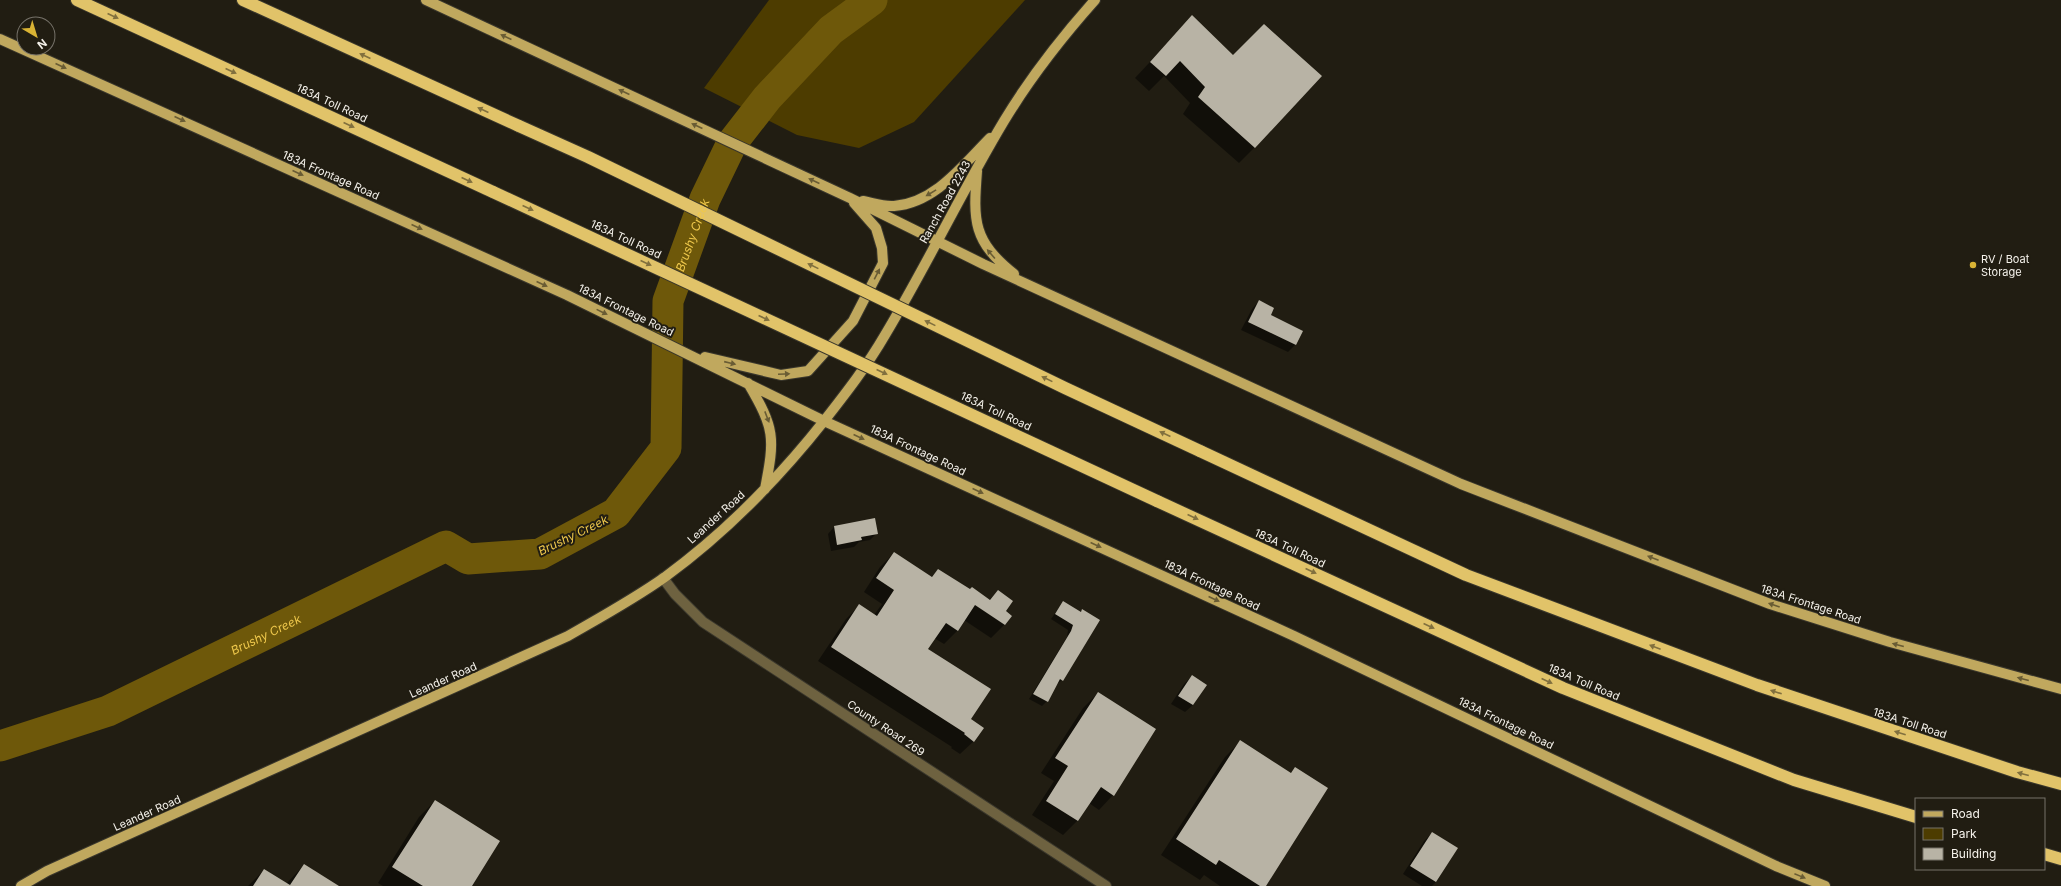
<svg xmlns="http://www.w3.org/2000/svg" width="2061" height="886" viewBox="0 0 2061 886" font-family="Inter,sans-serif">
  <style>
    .green { fill: #4d3c00 }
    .shadow { fill: #0007 }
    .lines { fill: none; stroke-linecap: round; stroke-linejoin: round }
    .river { stroke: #6e580a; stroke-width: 31 }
    .building { fill: #b8b3a5 }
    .minor-casing { stroke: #3a372c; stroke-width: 12 }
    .major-casing { stroke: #3a372c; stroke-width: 12 }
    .highway-casing { stroke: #3a372c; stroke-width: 14 }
    .minor { stroke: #6e6240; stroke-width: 10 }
    .major { stroke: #c0a85e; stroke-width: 10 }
    .highway { stroke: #e1c369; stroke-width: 12 }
    .highway-bridge-casing { stroke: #3a372c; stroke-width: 14; stroke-linecap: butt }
    .highway-bridge { stroke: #e1c369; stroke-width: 12 }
    .oneway { fill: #81703e }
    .oneway2 { fill: #695c34 }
    .poi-dot { fill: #d9b334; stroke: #211d12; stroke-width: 1.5 }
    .labels { text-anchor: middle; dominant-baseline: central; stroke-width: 4; stroke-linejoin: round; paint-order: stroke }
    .street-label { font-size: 11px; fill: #f5f2eb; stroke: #211d12 }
    .poi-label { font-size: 11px; fill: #f5f2eb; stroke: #211d12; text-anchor: start }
    .water-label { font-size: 12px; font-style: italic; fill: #efc84c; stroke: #211d12 }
  </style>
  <rect width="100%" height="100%" fill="#211d12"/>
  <path class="green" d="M769,0h256l-111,122 -55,26 -62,-13 -93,-47z"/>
  <path class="shadow" d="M1192,17l63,130 -16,16 -56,-49 7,-11 -26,-27 -15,15 -14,-13z
    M1259,301l37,43 -8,8 -47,-22 11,-21z
    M834,527l43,6 -7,7 -11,2 -5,5 -23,4 -3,-17z
    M894,553l37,24 7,-7 51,30 9,-9 6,20 1,13 -14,14 -27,-18 -7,11 -13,13 -10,-6 -8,11 44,71 4,21 -14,13 -9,-6 1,-1 -134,-86 28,-42 13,-13 15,9 8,-11 -18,-12 16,-25z
    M1063,602l17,11 2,-3 -20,70 -6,5 -9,16 -5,5 -13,-7 38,-62 1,-7 -17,-11z
    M1192,676l1,29 -8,7 -14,-8 13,-20z
    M1098,693l15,102 -14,15 -10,-7 -11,17 -15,15 -31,-20 22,-34 -13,-8 42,-65z
    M1240,742l50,32 5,-6 -31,118h-44l-16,-11 -4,5 -39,-25 64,-98z
    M435,801l36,85h-88l-5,-3 41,-66z
    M1432,833l25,16 -21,33 -4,4h-10l-19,-12 21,-33z
    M304,865l33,21h-89l16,-16 22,14z"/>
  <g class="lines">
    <path class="river" id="s1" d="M0,746l108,-35 338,-165 22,13 72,-5 76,-41 50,-65 2,-147 37,-102 27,-56 35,-45 64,-68 41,-30"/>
  </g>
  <path class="building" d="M1192,15l41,40 31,-31 58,52 -67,72 -57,-51 7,-10 -25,-26 -14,15 -16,-14z
    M1259,300l15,8 -3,7 32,16 -7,14 -48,-23z
    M875,518l3,16 -17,3 1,3 -25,5 -3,-19z
    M894,552l38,25 6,-8 32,20 2,-2 18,13 8,-10 15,11 -7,10 6,5 -7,9 -30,-20 -17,26 -12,-8 -18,26 63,40 -20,30 13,9 -10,14 -10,-8 1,-1 -134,-86 28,-43 18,12 17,-26 -18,-12z
    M1063,601l18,11 1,-3 18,11 -37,61 -3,-2 -12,23 -15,-8 38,-63 2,-6 -18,-11z
    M1192,675l15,10 -14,20 -15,-9z
    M1098,692l58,37 -42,67 -13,-9 -23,34 -32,-20 22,-35 -13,-8z
    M1240,740l51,33 4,-6 33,21 -62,98h-6l-41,-26 -3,5 -40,-26z
    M435,800l65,41 -28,45h-49l-31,-19z
    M1432,832l26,16 -22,34 -26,-16z
    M304,864l35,22h-86l11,-17 26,16z"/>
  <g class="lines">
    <g class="minor-casing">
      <path id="minor" d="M663,578l12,16 28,28 403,264"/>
    </g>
    <g class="major-casing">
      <path id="major" d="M426,0l424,198 133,66 478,220 309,120 120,38 171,47
        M0,39l567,256 257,126 470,215 482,230 49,20
        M977,171c-4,51 -4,70 37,103
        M863,201c10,2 21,6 31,5 41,-3 69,-41 96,-68
        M705,357l76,18 27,-4 45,-50 30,-58 -1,-15 -6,-20 -22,-25
        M748,383c27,46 27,54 17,106
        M21,886l26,-15 521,-235c33,-19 66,-37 97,-59 60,-44 113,-98 159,-156 22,-28 43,-55 61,-86 42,-70 77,-144 119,-214 26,-43 58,-84 91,-121"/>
    </g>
    <g class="highway-casing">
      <path id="highway" d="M77,0l416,192
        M243,0l276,126
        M1200,451l266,124 291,110 260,87 44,12
        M1157,501l406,187 231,92 122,37
        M2044,854l17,5"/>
    </g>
    <use href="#minor" class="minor"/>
    <use href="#major" class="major"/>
    <use href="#highway" class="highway"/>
    <g class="highway-bridge-casing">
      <path id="highway-bridge" d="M519,126l69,31 477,231 135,63
        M493,192l664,309"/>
    </g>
    <use href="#highway-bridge" class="highway-bridge"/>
  </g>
  <defs><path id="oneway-solid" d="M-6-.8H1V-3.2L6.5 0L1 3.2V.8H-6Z"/></defs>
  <g class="oneway">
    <use href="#oneway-solid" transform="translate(113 16) rotate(25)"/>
    <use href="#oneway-solid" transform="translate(365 56) rotate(-155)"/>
    <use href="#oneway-solid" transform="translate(231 71) rotate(25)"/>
    <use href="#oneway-solid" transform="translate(483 110) rotate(-155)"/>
    <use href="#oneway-solid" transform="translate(349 125) rotate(25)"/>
    <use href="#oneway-solid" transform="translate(467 180) rotate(25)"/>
    <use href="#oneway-solid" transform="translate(528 208) rotate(25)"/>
    <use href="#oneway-solid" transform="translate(646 263) rotate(25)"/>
    <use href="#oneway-solid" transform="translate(813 266) rotate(-154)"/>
    <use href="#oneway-solid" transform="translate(764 318) rotate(25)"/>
    <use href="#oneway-solid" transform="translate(930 323) rotate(-154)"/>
    <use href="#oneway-solid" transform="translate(882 372) rotate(25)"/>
    <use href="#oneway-solid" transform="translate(1047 379) rotate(-154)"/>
    <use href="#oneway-solid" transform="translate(1165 434) rotate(-155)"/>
    <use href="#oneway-solid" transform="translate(1193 517) rotate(25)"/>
    <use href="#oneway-solid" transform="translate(1311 571) rotate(25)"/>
    <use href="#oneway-solid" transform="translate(1429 626) rotate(25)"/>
    <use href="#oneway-solid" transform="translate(1655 647) rotate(-159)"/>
    <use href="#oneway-solid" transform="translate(1547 681) rotate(25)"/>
    <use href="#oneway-solid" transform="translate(1776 692) rotate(-162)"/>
    <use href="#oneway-solid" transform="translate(1900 733) rotate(-162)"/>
    <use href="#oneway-solid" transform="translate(2023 774) rotate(-165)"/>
  </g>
  <g class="oneway2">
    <use href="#oneway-solid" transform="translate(506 37) rotate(-155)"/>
    <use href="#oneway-solid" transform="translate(61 66) rotate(24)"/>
    <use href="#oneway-solid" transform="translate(624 92) rotate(-155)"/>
    <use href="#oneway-solid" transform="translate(180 119) rotate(24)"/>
    <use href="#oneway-solid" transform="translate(697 126) rotate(-155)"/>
    <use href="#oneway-solid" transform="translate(298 173) rotate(24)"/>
    <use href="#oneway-solid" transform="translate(814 181) rotate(-155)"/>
    <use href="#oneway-solid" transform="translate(931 193) rotate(149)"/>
    <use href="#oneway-solid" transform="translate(417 227) rotate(24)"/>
    <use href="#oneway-solid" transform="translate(991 254) rotate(-131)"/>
    <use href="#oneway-solid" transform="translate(877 274) rotate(-63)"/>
    <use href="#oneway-solid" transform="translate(542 284) rotate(25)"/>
    <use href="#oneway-solid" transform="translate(602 312) rotate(26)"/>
    <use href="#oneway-solid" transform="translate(730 363) rotate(13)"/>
    <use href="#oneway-solid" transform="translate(784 374) rotate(-3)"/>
    <use href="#oneway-solid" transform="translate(767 417) rotate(69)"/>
    <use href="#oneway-solid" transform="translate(859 437) rotate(25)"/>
    <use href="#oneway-solid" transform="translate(978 491) rotate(25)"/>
    <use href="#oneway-solid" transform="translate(1096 545) rotate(25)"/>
    <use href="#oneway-solid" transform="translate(1653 558) rotate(-159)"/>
    <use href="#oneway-solid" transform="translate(1214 599) rotate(25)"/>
    <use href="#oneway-solid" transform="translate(1774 605) rotate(-161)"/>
    <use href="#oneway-solid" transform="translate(1898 645) rotate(-165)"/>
    <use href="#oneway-solid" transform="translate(2023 679) rotate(-165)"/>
    <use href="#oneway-solid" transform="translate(1800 876) rotate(22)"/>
  </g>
  <circle class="poi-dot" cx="1973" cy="265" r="4"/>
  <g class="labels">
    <g class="street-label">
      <text transform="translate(332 103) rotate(25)">183A Toll Road</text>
      <text transform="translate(331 175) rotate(24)">183A Frontage Road</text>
      <text transform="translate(945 202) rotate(-61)">Ranch Road 2243</text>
      <text transform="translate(626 239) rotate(25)">183A Toll Road</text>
      <text transform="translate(626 310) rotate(26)">183A Frontage Road</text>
      <text transform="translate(996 411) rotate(25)">183A Toll Road</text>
      <text transform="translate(918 450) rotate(25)">183A Frontage Road</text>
      <text transform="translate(716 517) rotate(-42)">Leander Road</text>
      <text transform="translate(1290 548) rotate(25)">183A Toll Road</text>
      <text transform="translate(1212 585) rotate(25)">183A Frontage Road</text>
      <text transform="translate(1811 604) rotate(18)">183A Frontage Road</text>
      <text transform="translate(443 680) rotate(-24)">Leander Road</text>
      <text transform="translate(1584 682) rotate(23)">183A Toll Road</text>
      <text transform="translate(1506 723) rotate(26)">183A Frontage Road</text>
      <text transform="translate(1910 723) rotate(18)">183A Toll Road</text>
      <text transform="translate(886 728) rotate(34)">County Road 269</text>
      <text transform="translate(147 813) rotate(-24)">Leander Road</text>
    </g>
    <g class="poi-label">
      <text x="1981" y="259">RV / Boat<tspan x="1981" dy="13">Storage</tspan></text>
    </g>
    <g class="water-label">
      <text stroke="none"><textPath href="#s1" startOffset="973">Brushy Creek</textPath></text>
      <text transform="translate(573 535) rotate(-26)">Brushy Creek</text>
      <text stroke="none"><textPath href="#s1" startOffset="289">Brushy Creek</textPath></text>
    </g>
  </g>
  <rect x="1915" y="798" width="130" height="72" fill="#211d12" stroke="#767269"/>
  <rect x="1923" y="811" width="20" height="6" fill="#c0a85e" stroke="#767269"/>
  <text x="1951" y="818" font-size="12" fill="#f5f2eb">Road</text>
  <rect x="1923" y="828" width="20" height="12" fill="#4d3c00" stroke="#767269"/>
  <text x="1951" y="838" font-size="12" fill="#f5f2eb">Park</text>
  <rect x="1923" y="848" width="20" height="12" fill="#b8b3a5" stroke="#767269"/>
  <text x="1951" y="858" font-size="12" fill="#f5f2eb">Building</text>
  <g transform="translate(36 36) rotate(142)"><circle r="19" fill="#211d12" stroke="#767269"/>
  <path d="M0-3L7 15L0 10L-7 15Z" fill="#d9b334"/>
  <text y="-6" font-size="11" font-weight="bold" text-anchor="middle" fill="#f5f2eb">N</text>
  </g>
</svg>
